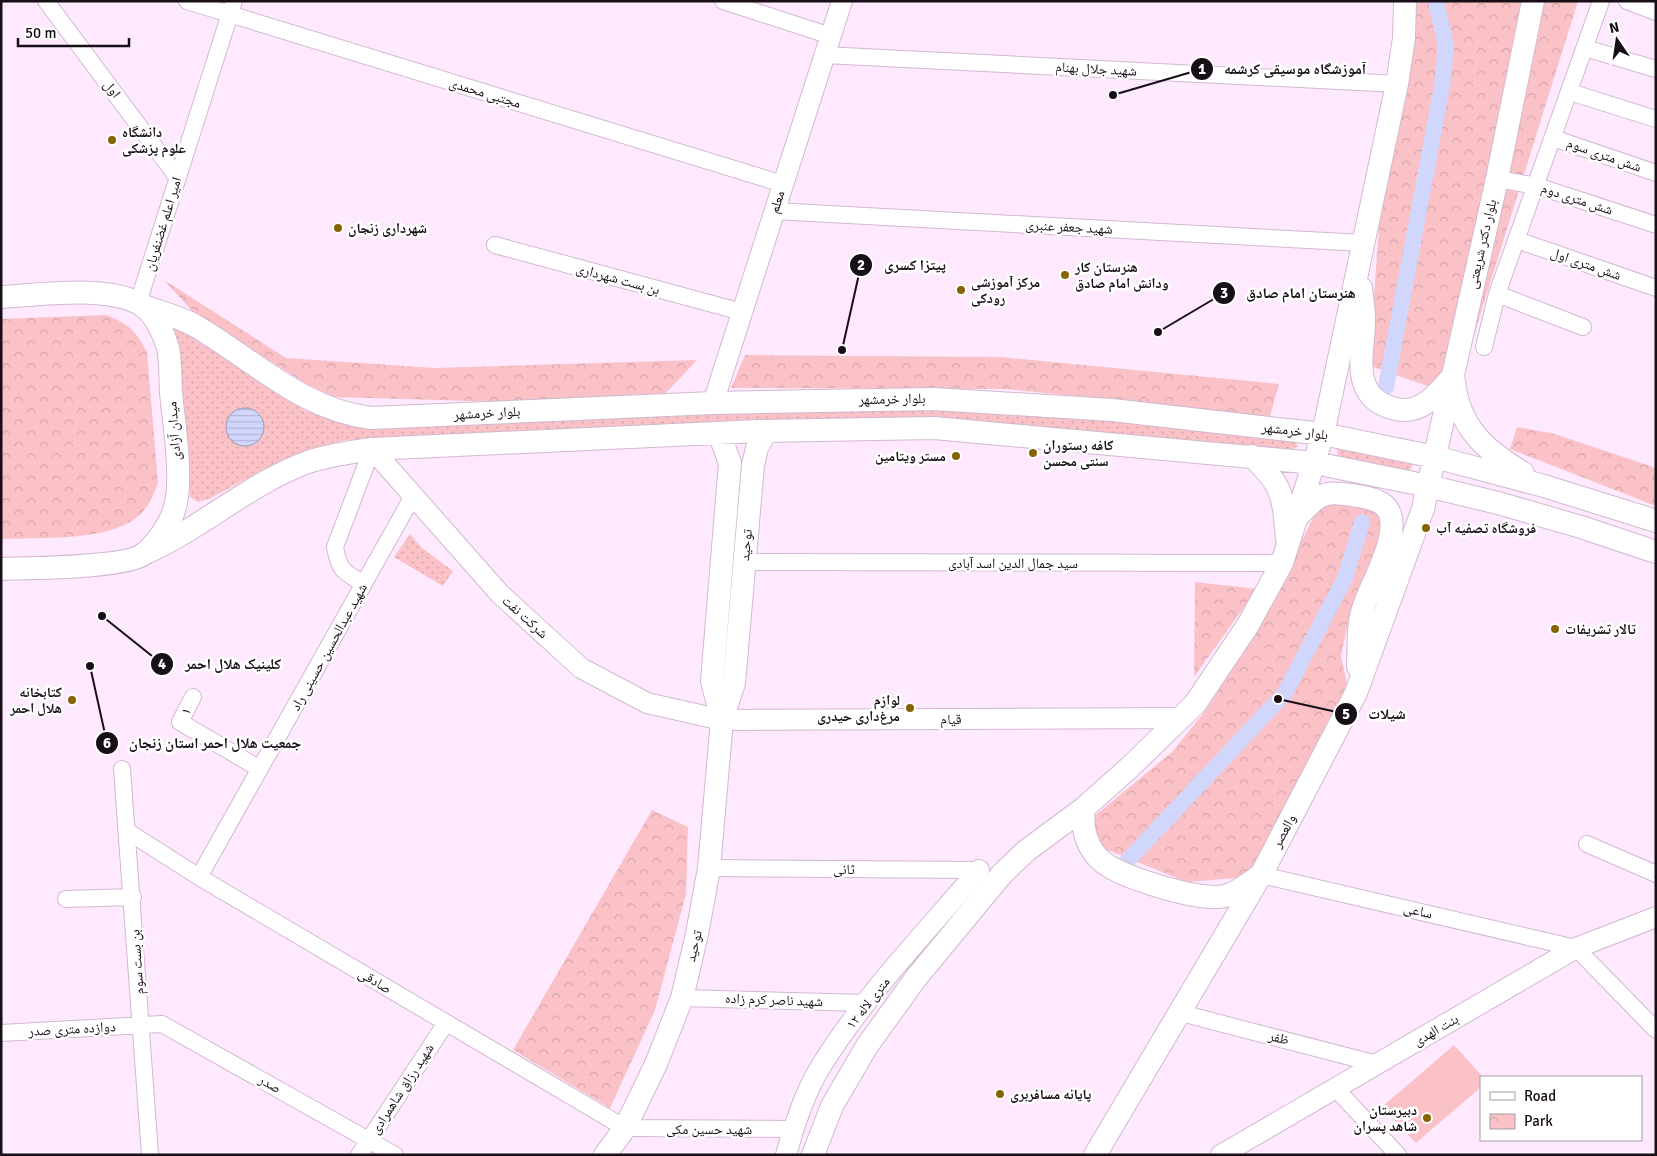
<svg xmlns="http://www.w3.org/2000/svg" width="1657" height="1156" viewBox="0 0 1657 1156" font-family="Signika,'Noto Naskh Arabic',sans-serif">
  <style>
    .grass { fill: url(#grass-dots) }
    .park { fill: url(#park-crowns) }
    .pitch { fill: #fac2c7 }
    .water { fill: url(#water-rules); stroke: #999bb7 }
    .lines { fill: none; stroke-linecap: round; stroke-linejoin: round }
    .canal { stroke: #d1d7fc; stroke-width: 16 }
    .minor-casing { stroke: #d2b8d2; stroke-width: 18 }
    .tertiary-casing { stroke: #d2b8d2; stroke-width: 22 }
    .secondary-casing { stroke: #d2b8d2; stroke-width: 24 }
    .minor { stroke: #fff; stroke-width: 16 }
    .tertiary { stroke: #fff; stroke-width: 20 }
    .secondary { stroke: #fff; stroke-width: 22 }
    .poi-dot { fill: #876200; stroke: #fff; stroke-width: 2 }
    .labels { text-anchor: middle; dominant-baseline: central; stroke-width: 5; stroke-linejoin: round; paint-order: stroke }
    .street-label { font-size: 14px; fill: #170e17; stroke: #fff }
    .poi-label { font-size: 14px; font-weight: bold; fill: #170e17; stroke: #fff; text-anchor: start }
    .leader { fill: none; stroke: #170e17; stroke-width: 2 }
    .callout-dot { fill: #170e17; stroke: #fff; stroke-width: 2 }
    .mark-label { font-size: 15px; text-anchor: middle; font-weight: bold; fill: #fff }
    .callout-label { font-size: 15px; text-anchor: middle; font-weight: bold; fill: #170e17; stroke: #fff; stroke-width: 5; stroke-linejoin: round; paint-order: stroke }
  </style>
  <defs>
    <pattern id="grass-dots" width="8" height="8" patternUnits="userSpaceOnUse" patternTransform="scale(1.25)"><rect width="8" height="8" fill="#fac2c7"/><path d="M2 2h.1M6 6h.1" fill="none" stroke="#d6a6aa" stroke-width="1.8" stroke-linecap="round"/></pattern>
    <pattern id="park-crowns" width="20" height="18" patternUnits="userSpaceOnUse" patternTransform="scale(1.25)"><rect width="20" height="18" fill="#fac2c7"/><path d="M2 6a3 3 0 1 1 6 0M12 15a3 3 0 1 1 6 0" fill="none" stroke="#d6a6aa"/></pattern>
    <pattern id="water-rules" width="6" height="5" patternUnits="userSpaceOnUse" patternTransform="scale(1.25)"><rect width="6" height="5" fill="#d1d7fc"/><path d="M0 2.5h6" fill="none" stroke="#b3b7d7"/></pattern>
  </defs>
  <rect width="100%" height="100%" fill="#fee9ff"/>
  <path class="grass" d="M168,324l20,11 117,76 44,13 587,-19 174,12 183,22 5,7 -7,5 -530,-27 -414,16c-50,8 -94,36 -138,59l-11,3 -8,-5 -2,-51 -9,-96z
    M1341,445l69,14 3,5 -2,5 -8,3 -65,-15 -1,-8z
    M410,534l12,14 31,23 -10,15 -49,-29z"/>
  <path class="park" d="M1395,1h183l-114,366 -31,21 -68,-24 5,-56 4,-11z
    M164,280l122,78 149,10 262,-8 -31,33 -162,9 -170,-5 -29,-14 -110,-69z
    M106,315c23,9 29,15 41,37l11,131c-5,13 -10,26 -22,35 -32,24 -96,19 -135,21v-220z
    M745,355l255,2 279,27 -9,32 -264,-27 -275,-1z
    M1517,427l38,7 101,34v38l-146,-57z
    M1334,498l47,12 2,28 -34,80 -8,38 7,33 -85,166 -11,12 -15,11 -50,4 -82,-33 -9,-16 -4,-15 80,-66 34,-42 52,-81 62,-125z
    M1195,582l62,7 -63,88z
    M652,810l36,17 -2,67 -31,116 -45,98 -97,-58z"/>
  <path class="pitch" d="M1454,1045l29,32h-2v10l-65,56 -34,-36z"/>
  <path class="water" d="M226 427a19 19 0 1 1 38 0a19 19 0 1 1-38 0Z"/>
  <g class="lines">
    <path class="canal" d="M1386,387l56,-301 4,-40 -10,-45
      M1118,871l167,-178 60,-115 17,-56"/>
    <g class="minor-casing">
      <path id="minor" d="M46,1l131,176
        M187,1l596,183
        M723,1l108,35
        M1627,1l29,11
        M1585,48l71,21
        M824,55l573,29
        M1570,92l86,27
        M1553,138l103,35
        M1497,179l40,7 119,39
        M774,211l590,32
        M1517,240l139,48
        M495,245l247,67
        M1497,294l86,33
        M138,303l96,-302
        M1484,347l13,-53 104,-293
        M744,562l538,1
        M364,584c-20,-12 -25,-13 -29,-37l37,-98
        M193,697l-13,25 80,47
        M122,769l28,386
        M127,831l72,46 426,251 168,1
        M1587,844l69,30
        M709,868l270,2
        M1261,875l315,73 80,82
        M199,877l214,-381
        M66,899l67,-2
        M682,998l185,5
        M1181,1013l196,51
        M1,1033l161,-9 233,131
        M1335,1088l63,67
        M359,1155l87,-132"/>
    </g>
    <g class="tertiary-casing">
      <path id="tertiary" d="M713,403l129,-402
        M372,449l128,145 81,74 66,35 75,17 459,-2
        M786,1155c7,-28 21,-68 37,-92 44,-70 103,-131 156,-193
        M1221,1155l355,-207 80,-31"/>
    </g>
    <g class="secondary-casing">
      <path id="secondary" d="M1361,288c1,10 3,21 3,31 0,35 -16,79 32,90 25,6 41,-15 56,-32
        M1,297c38,-2 111,-13 142,9 12,8 21,28 25,42 3,14 2,31 3,45 3,31 12,85 4,114 -4,16 -18,36 -31,47 -19,14 -115,14 -143,15
        M144,306c16,6 35,11 50,19 59,34 106,84 177,93l342,-15 221,-4 178,11 211,24 112,23 109,29 112,35
        M1454,381c5,47 31,69 69,92
        M719,433l11,30 -18,218 10,39
        M1252,456c32,31 31,40 35,83
        M1299,515c19,-20 24,-25 52,-20 10,1 21,3 30,8 29,18 -10,80 -17,103 -7,18 -5,42 -6,61
        M143,554c58,-25 105,-70 165,-92 21,-7 42,-10 64,-13l387,-18 175,-3 381,35 113,23 70,17 83,24 75,25
        M1084,808c-3,21 3,42 20,55 20,15 96,39 121,33 12,-3 22,-11 33,-19
        M605,1155l20,-27 31,-64 26,-66 15,-64 12,-66 13,-148 12,-37 19,-218 4,-17 9,-17
        M813,1155l19,-49 35,-60 49,-68 86,-104 24,-23 58,-43 46,-41 65,-63 53,-79 34,-62 41,-129 74,-350 7,-46 1,-37
        M1095,1155l166,-280 95,-182 67,-184 74,-330 36,-178"/>
    </g>
    <use href="#minor" class="minor"/>
    <use href="#tertiary" class="tertiary"/>
    <use href="#secondary" class="secondary"/>
  </g>
  <g class="poi-dot">
    <circle cx="112" cy="140" r="5"/>
    <circle cx="338" cy="228" r="5"/>
    <circle cx="1065" cy="275" r="5"/>
    <circle cx="961" cy="290" r="5"/>
    <circle cx="1033" cy="453" r="5"/>
    <circle cx="956" cy="456" r="5"/>
    <circle cx="1426" cy="528" r="5"/>
    <circle cx="1555" cy="629" r="5"/>
    <circle cx="72" cy="700" r="5"/>
    <circle cx="910" cy="708" r="5"/>
    <circle cx="1000" cy="1094" r="5"/>
    <circle cx="1427" cy="1118" r="5"/>
  </g>
  <g class="labels">
    <g class="street-label">
      <text transform="translate(1096 69) rotate(3)">شهید جلال بهنام</text>
      <text transform="translate(112 89) rotate(53)">اول</text>
      <text transform="translate(485 93) rotate(17)">مجتبی محمدی</text>
      <text transform="translate(1604 155) rotate(19)">شش متری سوم</text>
      <text transform="translate(1577 199) rotate(18)">شش متری دوم</text>
      <text transform="translate(777 202) rotate(-72)">معلم</text>
      <text transform="translate(163 224) rotate(-73)">امیر اعلم غضنفریان</text>
      <text transform="translate(1069 227) rotate(3)">شهید جعفر عنبری</text>
      <text transform="translate(1482 244) rotate(-77)">بلوار دکتر شریعتی</text>
      <text transform="translate(1586 264) rotate(19)">شش متری اول</text>
      <text transform="translate(618 279) rotate(15)">بن بست شهرداری</text>
      <text transform="translate(892 399) rotate(-1)">بلوار خرمشهر</text>
      <text transform="translate(487 413) rotate(-3)">بلوار خرمشهر</text>
      <text transform="translate(174 431) rotate(-94)">میدان آزادی</text>
      <text transform="translate(1295 431) rotate(7)">بلوار خرمشهر</text>
      <text transform="translate(746 545) rotate(-85)">توحید</text>
      <text x="1013" y="563">سید جمال الدین اسد آبادی</text>
      <text transform="translate(525 617) rotate(42)">شرکت نفت</text>
      <text transform="translate(329 647) rotate(-61)">شهید عبدالحسین حسینی راد</text>
      <text transform="translate(186 711) rotate(-62)">۱</text>
      <text x="951" y="719">قیام</text>
      <text transform="translate(1284 831) rotate(-62)">والعصر</text>
      <text x="844" y="869">ثانی</text>
      <text transform="translate(1418 911) rotate(13)">ساعی</text>
      <text transform="translate(694 946) rotate(-77)">توحید</text>
      <text transform="translate(137 962) rotate(-94)">بن بست سوم</text>
      <text transform="translate(375 981) rotate(31)">صادقی</text>
      <text transform="translate(774 1000) rotate(2)">شهید ناصر کرم زاده</text>
      <text transform="translate(868 1003) rotate(-52)">۱۲ متری لاله</text>
      <text transform="translate(72 1029) rotate(-3)">دوازده متری صدر</text>
      <text transform="translate(1436 1030) rotate(-30)">بنت الهدی</text>
      <text transform="translate(1279 1038) rotate(15)">ظفر</text>
      <text transform="translate(270 1084) rotate(29)">صدر</text>
      <text transform="translate(402 1089) rotate(-57)">شهید رزاق شاهمرادی</text>
      <text x="709" y="1129">شهید حسین مکی</text>
    </g>
    <g class="poi-label">
      <text x="122" y="132">دانشگاه<tspan x="122" dy="16">علوم پزشکی</tspan></text>
      <text x="348" y="228">شهرداری زنجان</text>
      <text x="1075" y="267">هنرستان کار<tspan x="1075" dy="16">ودانش امام صادق</tspan></text>
      <text x="971" y="282">مرکز آموزشی<tspan x="971" dy="16">رودکی</tspan></text>
      <text x="1043" y="445">کافه رستوران<tspan x="1043" dy="16">سنتی محسن</tspan></text>
      <text x="946" y="456" text-anchor="end">مستر ویتامین</text>
      <text x="1436" y="528">فروشگاه تصفیه آب</text>
      <text x="1565" y="629">تالار تشریفات</text>
      <text x="62" y="692" text-anchor="end">کتابخانه<tspan x="62" dy="16">هلال احمر</tspan></text>
      <text x="900" y="700" text-anchor="end">لوازم<tspan x="900" dy="16">مرغ‌داری حیدری</tspan></text>
      <text x="1010" y="1094">پایانه مسافربری</text>
      <text x="1417" y="1110" text-anchor="end">دبیرستان<tspan x="1417" dy="16">شاهد پسران</tspan></text>
    </g>
  </g>
  <path class="leader" d="M1113 95L1202 69M842 350L861 265M1158 332L1224 293M102 616L162 664M1278 699L1346 714M90 666L107 743"/>
  <g class="callout-dot">
    <circle cx="1113" cy="95" r="5"/>
    <circle cx="842" cy="350" r="5"/>
    <circle cx="1158" cy="332" r="5"/>
    <circle cx="102" cy="616" r="5"/>
    <circle cx="1278" cy="699" r="5"/>
    <circle cx="90" cy="666" r="5"/>
    <circle cx="1202" cy="69" r="12"/>
    <circle cx="861" cy="265" r="12"/>
    <circle cx="1224" cy="293" r="12"/>
    <circle cx="162" cy="664" r="12"/>
    <circle cx="1346" cy="714" r="12"/>
    <circle cx="107" cy="743" r="12"/>
  </g>
  <g class="mark-label">
    <text x="1202" y="74">1</text>
    <text x="861" y="270">2</text>
    <text x="1224" y="298">3</text>
    <text x="162" y="669">4</text>
    <text x="1346" y="719">5</text>
    <text x="107" y="748">6</text>
  </g>
  <g class="callout-label">
    <text x="1295" y="74">آموزشگاه موسیقی کرشمه</text>
    <text x="915" y="270">پیتزا کسری</text>
    <text x="1301" y="298">هنرستان امام صادق</text>
    <text x="233" y="669">کلینیک هلال احمر</text>
    <text x="1387" y="719">شیلات</text>
    <text x="215" y="748">جمعیت هلال احمر استان زنجان</text>
  </g>
  <rect width="1657" height="1156" fill="none" stroke="#170e17" stroke-width="5"/>
  <rect x="1480" y="1076" width="162" height="65" fill="#ffffff" stroke="#a29fa2"/>
  <rect x="1490" y="1092" width="25" height="8" fill="#ffffff" stroke="#a29fa2"/>
  <text x="1524" y="1101" font-size="15" fill="#170e17">Road</text>
  <rect x="1490" y="1114" width="25" height="15" fill="url(#park-crowns)" stroke="#a29fa2"/>
  <text x="1524" y="1126" font-size="15" fill="#170e17">Park</text>
  <g transform="translate(1617 40) rotate(347)" stroke="#ffffff" stroke-width="4" paint-order="stroke">
  <path d="M0-4L9 19L0 12L-9 19Z" fill="#170e17"/>
  <text y="-8" font-size="14" font-weight="bold" text-anchor="middle" fill="#170e17">N</text>
  </g>
  <path d="M18 38v8h111v-8" fill="none" stroke="#170e17" stroke-width="2.5"/>
  <text x="25" y="38" font-size="15" fill="#170e17" stroke="#ffffff" stroke-width="4" paint-order="stroke">50 m</text>
</svg>
